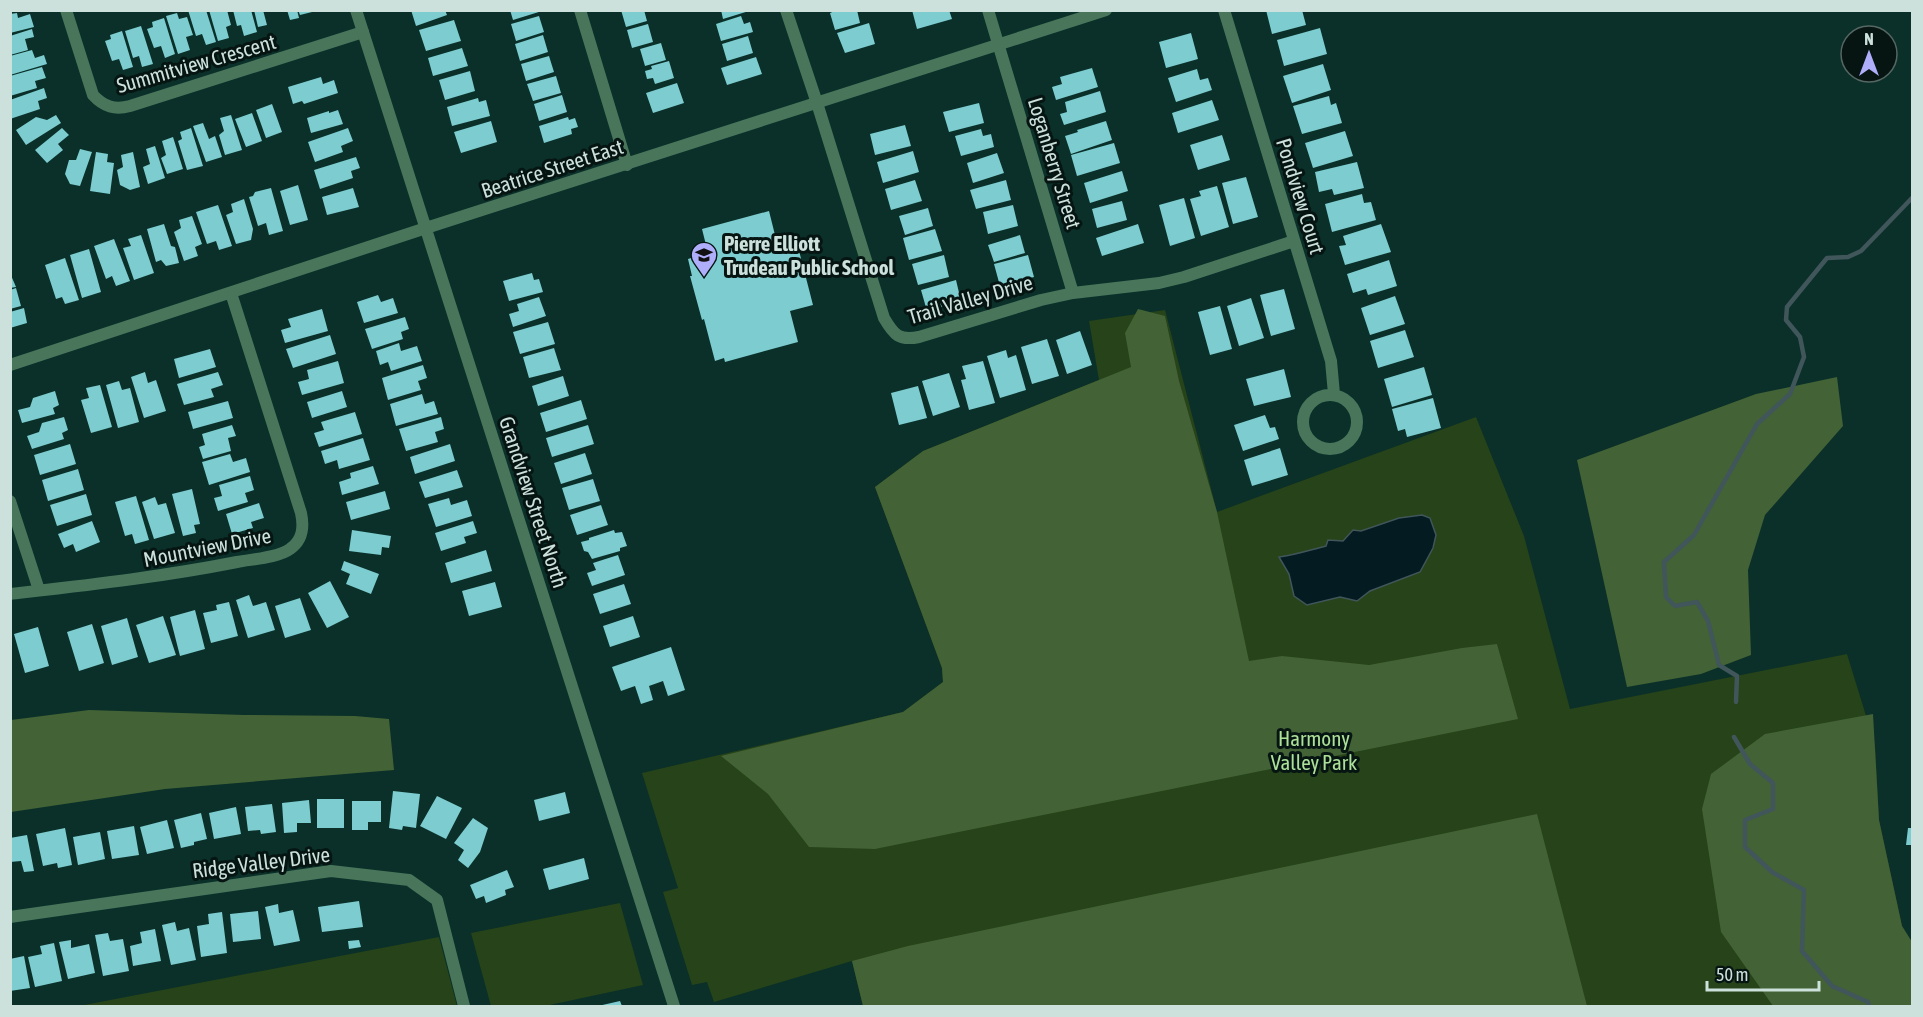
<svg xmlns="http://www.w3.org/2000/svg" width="1923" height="1017" viewBox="0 0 1923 1017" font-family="'Asap Condensed',sans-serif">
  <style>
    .green { fill: #264319 }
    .forest { fill: #436235 }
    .water { fill: #041b22; stroke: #40565a; stroke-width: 1.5 }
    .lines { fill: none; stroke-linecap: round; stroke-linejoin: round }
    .stream { stroke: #40565a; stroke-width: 4.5 }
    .building { fill: #7cccd0 }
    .minor { stroke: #49755b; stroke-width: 12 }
    .tertiary { stroke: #49755b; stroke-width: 12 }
    .labels { text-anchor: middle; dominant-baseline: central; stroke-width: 6; stroke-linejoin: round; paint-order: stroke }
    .street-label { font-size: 21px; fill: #cde1dc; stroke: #061512 }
    .poi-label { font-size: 21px; font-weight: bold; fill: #cde1dc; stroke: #061512; text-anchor: start }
    .park-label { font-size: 21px; fill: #ade098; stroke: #061512 }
  </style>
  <rect width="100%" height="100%" fill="#0a3029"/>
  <path class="green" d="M1165,310l52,202 259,-95 48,119 46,173 277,-55 28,91 4,75 23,106 10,16v64h-1049l-11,-45 -138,41 -7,-20 -15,3 -29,-93 15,-4 -36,-115 261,-61 40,-30 -1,-14 -67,-181 48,-36 176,-71 -10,-59z
    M620,903l23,82 -98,21h-54l-20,-73z
    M439,937l18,69h-378z"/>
  <path class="forest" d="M1138,309l27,7 14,65 38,131 32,149 33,-5 87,9 93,-17 35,-4 21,75 -643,130 -66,-2 -41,-53 -47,-38 182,-44 40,-30 -1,-14 -67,-181 48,-36 208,-84 -6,-34z
    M1837,377l6,49 -78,89 -17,55 3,85 -50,19 -74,13 -50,-227 179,-66z
    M89,710l155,5 111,1 34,3 5,51 -229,19 -154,23v-92z
    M1873,714l6,106 23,106 10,16v64h-139l-52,-74 -19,-123 9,-35 54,-40z
    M1537,814l50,192h-724l-11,-45 56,-15z"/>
  <path class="water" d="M1422,515l8,3 6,17 -3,13 -13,24 -50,19 -13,10 -17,-4 -33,8 -13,-9 -5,-22 -10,-17c16,-2 31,-7 47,-11l2,-6 15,1 10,-11 8,1 38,-13z"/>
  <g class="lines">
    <path class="stream" d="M1736,702l1,-26 -18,-11 -11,-44 -11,-19 -22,4 -9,-9 -2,-35 30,-27 63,-111 33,-30 14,-37 -4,-20 -14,-17 1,-13 40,-49 21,-1 13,-6 51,-53
      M1734,737l16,27 23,19v26l-28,11v27l27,25 32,18 -2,61 30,35 36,16 1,4"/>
  </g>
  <path class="building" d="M188,10h18l10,32 -10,3 -4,-11 -6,2z
    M209,10h18l4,15 -5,2 3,11 -11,3z
    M233,10h18l6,22 -13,4 -3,-11 -4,1z
    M254,10h9l4,15 -9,2z
    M287,10h10l2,8 -9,2z
    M298,10h18v1l-16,4z
    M411,10h34l2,5 -31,11z
    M510,10h32v1l-29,9z
    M621,10h23l3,11 -21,6z
    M721,10h28v1l-26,8z
    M837,10h20l3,13 -25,7 -5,-17z
    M912,10h37l3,9 -35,10z
    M1266,10h36l4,15 -34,9z
    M17,13l1,5 12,-4 4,13 -24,6v-19z
    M177,13l2,6 8,-2 6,18 -7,2 4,13 -12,4 -12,-38z
    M539,16l5,16 -28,9 -5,-17z
    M741,16l3,8 6,-2 3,10 -32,9 -5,-17z
    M164,18l11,36 -10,4 -4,-12 -7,2 -7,-19 6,-2 -1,-5z
    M454,20l7,21 -35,10 -7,-21z
    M869,23l6,21 -30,9 -8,-20z
    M648,24l5,18 -21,6 -5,-18z
    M141,26l12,38 -11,3 -3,-11 -6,2 -8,-27z
    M1320,28l7,26 -43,12 -7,-26z
    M32,29l2,8 -9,2 3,11 -18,5v-19z
    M122,31l11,36 -10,3 -4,-11 -7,2 -7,-20 6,-2 -1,-4z
    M1191,33l7,26 -32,9 -7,-26z
    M543,35l5,17 -28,9 -5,-17z
    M748,36l5,17 -26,8 -5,-17z
    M661,43l5,17 -21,6 -5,-17z
    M462,48l6,18 -35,10 -5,-18z
    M32,50l3,8 9,-3 3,9 -37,11v-19z
    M549,56l5,16 -28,9 -5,-17z
    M756,57l6,17 -35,11 -6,-17z
    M669,61l5,17 -19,6 -2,-6 -6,1 -2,-8 7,-2 -1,-3z
    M1323,64l8,26 -39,13 -9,-27z
    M42,67l4,11 -11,3 2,7 -27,8v-20z
    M1092,68l6,19 -42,13 -4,-13 10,-3 -2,-7z
    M1197,69l3,11 8,-2 4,12 -36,12 -8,-24z
    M470,71l5,20 -30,9 -6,-20z
    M556,76l5,17 -28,8 -6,-17z
    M321,77l2,7 11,-4 4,13 -34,11 -2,-3 -9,3 -5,-17z
    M677,83l7,20 -31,10 -7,-20z
    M44,88l3,10 -9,3 2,8 -30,10v-19z
    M1100,91l6,21 -42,13 -4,-11 7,-2 -2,-10z
    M562,95l5,17 -28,9 -5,-17z
    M1329,96l2,9 5,-2 6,20 -40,11 -9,-28z
    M478,98l1,4 7,-2 4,16 -38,10 -5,-19z
    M1212,100l7,20 -41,13 -6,-20z
    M979,103l5,20 -35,9 -6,-20z
    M272,104l10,28 -16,6 -10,-28z
    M338,110l5,14 -32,9 -4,-15 22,-7v2z
    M252,113l10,28 -16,6 -11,-28z
    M56,115l5,8 -35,22 -10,-15 20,-13 11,3z
    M231,115l11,35 -17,5 -6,-20 5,-4 -4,-13z
    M568,117l1,3 6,-2 3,9 -7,2 1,5 -28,9 -5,-17z
    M491,121l6,21 -36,11 -7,-21z
    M1106,121l6,19 -41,14 -6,-18 13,-4 -1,-2z
    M203,123l6,16 6,-3 7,21 -16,5 -13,-36z
    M905,125l6,21 -36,9 -5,-21z
    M62,128l7,7 -11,9 5,6 -16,13 -12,-13z
    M191,128l12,38 -16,4 -9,-29 4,-2 -2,-7z
    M348,128l5,13 -12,5 2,6 -28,10 -7,-20z
    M981,129l2,7 8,-2 3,13 -33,9 -6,-20z
    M1345,131l8,25 -40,12 -8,-25z
    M1222,135l8,25 -32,10 -8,-25z
    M173,137l10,32 -16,5 -6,-16 5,-3 -4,-14z
    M1114,143l6,20 -43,13 -6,-21z
    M155,146l10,32 -17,6 -5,-17 7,-3 -4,-15z
    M80,149l12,3 -12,34 -10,-2 -5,-10 4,-14h7z
    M913,151l6,21 -36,11 -6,-21z
    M96,152l12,2 -1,8 7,1 -4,31 -20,-3z
    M133,152l7,35 -10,3 -10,-5 -3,-15 6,-3 -2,-12z
    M997,153l7,20 -31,10 -6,-20z
    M356,157l4,11 -9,3 2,7 -33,11 -6,-19z
    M1357,162l7,26 -30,7 -2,-6 -13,3 -4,-20z
    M1122,171l6,20 -38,12 -6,-20z
    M1246,177l12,40 -25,7 -11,-41z
    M915,180l7,21 -31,9 -6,-21z
    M1006,180l5,20 -35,9 -6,-19z
    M298,185l10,35 -18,5 -10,-34z
    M1217,186l12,41 -28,9 -11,-37 11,-3 -2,-5z
    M271,188l12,43 -14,4 -3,-12 -8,3 -9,-29 4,-1 2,-4z
    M353,188l6,19 -32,8 -5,-18z
    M1362,194l2,9 7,-1 5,18 -44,12 -7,-28z
    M1184,198l11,40 -25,8 -11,-41z
    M244,199l9,30 -2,11 -15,4 -10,-29 7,-3 -2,-8z
    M1122,201l5,19 -30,8 -5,-19z
    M218,205l14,41 -13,4 -3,-9 -9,3 -11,-32z
    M1013,205l5,21 -30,8 -5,-22z
    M928,208l5,18 -28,9 -6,-19z
    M769,211l6,24 11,-3 2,9 8,-2 17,66 -23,6 8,31 -73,20 -1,-4 -9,3 -11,-42 -2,1 -12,-44h2l-4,-17 20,-6 -6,-24z
    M192,216l10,28 -7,3 3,9 -14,5 -10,-29 7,-4 -2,-8z
    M164,224l7,22 4,1 4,16 -13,3 -5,-6 -5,2 -9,-33z
    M1138,224l6,19 -42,13 -6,-18z
    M1381,224l10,28 -46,13 -6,-19 7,-1 -3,-9z
    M935,229l7,22 -33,9 -6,-22z
    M141,235l13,38 -20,7 -11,-32 8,-2 -3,-7z
    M1020,235l5,18 -31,9 -6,-17z
    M114,239l16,42 -14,5 -4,-10 -6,3 -12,-33z
    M89,249l12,43 -19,6 -12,-43z
    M944,255l5,22 -31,8 -6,-21z
    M1028,255l6,22 -34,9 -6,-22z
    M65,258l14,42 -14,4 -3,-7 -6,2 -11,-34z
    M1389,260l8,26 -29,9 -2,-6 -13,4 -6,-19z
    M10,273l6,14 -6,1z
    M532,273l2,7 5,-1 4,13 -34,9 -6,-20z
    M956,280l5,21 -34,10 -6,-21z
    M16,288l5,18 -11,3v-19z
    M1284,289l11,40 -24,7 -11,-41z
    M378,295l3,7 12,-4 5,15 -34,10 -7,-21z
    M1395,296l10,28 -35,11 -9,-27z
    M539,297l7,19 -33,11 -4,-13 10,-3 -2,-7z
    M1251,298l13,40 -25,8 -12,-40z
    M1220,306l12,43 -22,6 -12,-43z
    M24,308l3,15 -17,5v-16z
    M322,309l6,22 -43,12 -4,-13 10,-3 -3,-8z
    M405,317l4,12 -8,3 2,7 -31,10 -7,-20z
    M548,322l7,22 -35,10 -7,-22z
    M1405,330l9,27 -36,11 -8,-27z
    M1080,331l12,34 -25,9 -11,-34z
    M330,335l6,19 -43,14 -7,-19z
    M1047,339l12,37 -27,8 -11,-37z
    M399,343l2,8 16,-5 5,15 -31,10 -3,-9 -8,3 -4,-14z
    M554,348l7,22 -32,8 -6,-21z
    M210,349l6,18 -37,11 -5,-19z
    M1006,350l2,8 8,-3 10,35 -26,8 -13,-42z
    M338,361l6,22 -42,12 -4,-13 11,-3 -2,-9z
    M983,361l12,42 -26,7 -8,-30 5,-1 -4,-13z
    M423,365l4,13 -9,3 3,9 -33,10 -6,-22z
    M1424,367l8,28 -40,12 -8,-28z
    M1284,369l7,28 -37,9 -8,-27z
    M145,372l3,11 8,-3 10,31 -22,7 -13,-41z
    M218,372l5,13 -12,4 3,8 -30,8 -7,-21z
    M949,373l11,34 -27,9 -11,-35z
    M563,376l6,20 -31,10 -6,-20z
    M119,381l3,9 8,-2 9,34 -21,6 -12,-43z
    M100,385l12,42 -21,6 -10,-33 8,-2 -3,-10z
    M918,386l9,32 -28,7 -8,-32z
    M55,391l4,14 -6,3 2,6 -33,9 -4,-13 12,-3 3,-9z
    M342,391l5,16 -35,11 -5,-16z
    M422,394l3,10 9,-3 4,13 -42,12 -6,-22z
    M1433,398l8,30 -34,9 -2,-8 -7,2 -6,-22z
    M581,400l6,19 -41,13 -6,-19z
    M228,401l5,17 -40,11 -5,-17z
    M355,412l7,22 -43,13 -5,-14 10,-3 -3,-8z
    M1265,415l5,13 5,-1 4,12 -36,12 -9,-26z
    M64,417l4,13 -6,3 2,6 -32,10 -5,-13 12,-4 3,-9z
    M441,417l3,12 -9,3 3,10 -32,9 -7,-22z
    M232,425l4,11 -8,2 3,13 -28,8 -4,-12 6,-2 -3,-11z
    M588,425l6,19 -42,13 -6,-19z
    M363,438l7,22 -31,9 -2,-9 -12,4 -4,-13z
    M70,444l6,20 -36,11 -6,-20z
    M450,444l5,17 -40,13 -5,-17z
    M1280,448l8,27 -36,11 -8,-26z
    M585,453l7,21 -31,10 -7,-21z
    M230,454l3,8 13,-4 4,14 -41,13 -7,-23z
    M373,466l6,18 -37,11 -3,-13 12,-4 -1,-5z
    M78,469l6,21 -36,11 -6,-21z
    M457,470l6,17 -38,11 -6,-16z
    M250,476l4,14 -9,3 3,9 -30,9 -4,-13 8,-2 -3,-11z
    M593,479l7,22 -31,9 -7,-22z
    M192,489l8,35 -6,1 2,8 -13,3 -11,-42z
    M385,491l5,18 -39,11 -5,-18z
    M86,494l6,21 -35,11 -7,-21z
    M136,496l13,44 -14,4 -3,-10 -7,2 -10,-34z
    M155,497l3,8 8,-2 9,30 -21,6 -12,-37z
    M449,498l2,7 16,-5 5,16 -36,11 -8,-23z
    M259,503l5,15 -13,4 2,6 -21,6 -6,-20z
    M601,505l7,20 -31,10 -7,-20z
    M92,521l8,21 -24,10 -3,-8 -9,4 -6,-14z
    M473,521l4,12 -13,4 2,6 -25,8 -6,-18z
    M352,530l39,6 -2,12 -7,-1 -1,8 -32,-4z
    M614,530l1,3 7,-1 5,14 -7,2v3l-28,8 -4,-7 -4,-1 -3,-9 8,-2v-2z
    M486,550l6,21 -41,12 -6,-20z
    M618,555l7,20 -33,11 -5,-13 9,-3 -3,-7z
    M344,561l35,13 -8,20 -25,-10 4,-10 -9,-4z
    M330,581l19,36 -22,11 -19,-35z
    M495,582l7,25 -33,9 -7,-25z
    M624,584l7,20 -31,10 -7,-20z
    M249,595l4,11 13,-4 9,28 -27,8 -12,-38z
    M300,598l11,32 -26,8 -10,-32z
    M229,602l9,34 -27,7 -8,-30 14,-3 -1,-5z
    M195,610l10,39 -25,7 -10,-39z
    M163,616l13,39 -27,8 -13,-38z
    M633,616l7,21 -30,10 -7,-21z
    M127,618l11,39 -26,8 -11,-39z
    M92,624l12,39 -25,8 -12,-39z
    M38,627l11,39 -24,7 -11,-39z
    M671,647l14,43 -17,6 -5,-15 -14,5 4,14 -12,4 -6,-18 -14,5 -9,-24z
    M393,791l27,3 -4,34 -13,-2 -1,4 -13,-2z
    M565,792l5,21 -31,8 -5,-21z
    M437,796l25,12 -16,31 -26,-13z
    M317,799h27v29h-27z
    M309,800l2,23h-14v9l-13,1 -2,-30z
    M352,801h29v21h-13v8h-16z
    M272,804l4,28 -15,2 -1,-4 -12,1 -3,-24z
    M236,807l5,27 -27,5 -5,-26z
    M201,813l6,26 -13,3v3l-13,3 -7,-28z
    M473,818l15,10 -8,24 -12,16 -10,-8 6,-10 -10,-7z
    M167,820l7,28 -27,6 -7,-27z
    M134,826l5,29 -27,4 -5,-28z
    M65,828l7,37 -14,3 -1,-5 -14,3 -7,-32z
    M1908,828h4v17h-6z
    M100,832l5,27 -27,6 -5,-28z
    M27,835l7,36 -10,1 -3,-11 -11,1v-24z
    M584,858l5,21 -40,11 -6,-21z
    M507,870l7,17 -9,3 1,5 -20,8 -2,-7 -8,3 -6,-14z
    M359,901l4,26 -41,5 -4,-25z
    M278,904l1,9 14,-3 7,31 -26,5 -9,-39z
    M258,911l3,28 -28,3 -3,-28z
    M222,912l5,41 -26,4 -4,-31 12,-2 -1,-10z
    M175,922l2,9 12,-3 7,32 -25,5 -9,-40z
    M155,929l6,32 -28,5 -3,-20 12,-3 -2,-11z
    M108,933l2,8 13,-2 6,32 -26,5 -8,-41z
    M71,940v8l18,-4 6,29 -27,6 -9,-37z
    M359,940l2,7 -12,2 -1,-8z
    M54,943l8,38 -27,6 -7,-30 14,-3 -2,-8z
    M24,956l6,32 -20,3v-32z
    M620,1001l2,5h-24z"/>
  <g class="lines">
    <path class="minor" d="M66,10l27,85c11,12 22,15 37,11l233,-74
      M580,10l47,155
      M786,10l31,93 67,215c10,17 15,23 35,19l122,-37 32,-7 86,-10 25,-6 110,-36
      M988,10l85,283
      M1224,10l107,351 3,33
      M10,365l416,-137
      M1303 422a27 27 0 1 1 54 0a27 27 0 1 1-54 0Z
      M10,501l29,89
      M10,594c78,-9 151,-17 227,-32 15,-3 41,-4 53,-13 13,-9 14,-22 11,-36l-70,-220
      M10,917l321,-46 78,9 28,20 27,106"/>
    <path class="tertiary" d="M356,10l318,996
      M426,228l680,-218"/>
  </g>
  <defs>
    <g id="school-pin" transform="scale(1.35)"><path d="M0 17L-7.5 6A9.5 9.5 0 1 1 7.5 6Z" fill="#afaefa" stroke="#061512"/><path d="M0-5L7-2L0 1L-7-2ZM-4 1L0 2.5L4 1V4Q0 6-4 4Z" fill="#111"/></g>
  </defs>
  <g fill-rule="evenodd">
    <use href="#school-pin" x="704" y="255"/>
  </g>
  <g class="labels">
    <g class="street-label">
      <text transform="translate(196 63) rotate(-16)">Summitview Crescent</text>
      <text transform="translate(1055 163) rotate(73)">Loganberry Street</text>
      <text transform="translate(552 168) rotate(-18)">Beatrice Street East</text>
      <text transform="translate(1301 196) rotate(73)">Pondview Court</text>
      <text transform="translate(970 299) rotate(-16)">Trail Valley Drive</text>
      <text transform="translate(534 502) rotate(72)">Grandview Street North</text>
      <text transform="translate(207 547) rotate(-11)">Mountview Drive</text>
      <text transform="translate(261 862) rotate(-7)">Ridge Valley Drive</text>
    </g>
    <g class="poi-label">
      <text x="724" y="243">Pierre Elliott<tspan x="724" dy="24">Trudeau Public School</tspan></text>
    </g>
    <g class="park-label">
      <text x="1314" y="738">Harmony<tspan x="1314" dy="24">Valley Park</tspan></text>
    </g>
  </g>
  <rect width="1923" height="1017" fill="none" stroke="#cde1dc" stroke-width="24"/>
  <g transform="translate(1869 54)"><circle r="28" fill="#061512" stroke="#566763" stroke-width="1.5"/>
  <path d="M0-4.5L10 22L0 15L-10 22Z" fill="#afaefa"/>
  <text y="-9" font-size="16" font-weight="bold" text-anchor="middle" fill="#cde1dc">N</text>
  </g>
  <path d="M1707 981v9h112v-9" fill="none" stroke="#cde1dc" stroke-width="3"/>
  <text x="1716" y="981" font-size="18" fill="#cde1dc" stroke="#061512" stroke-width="4.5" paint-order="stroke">50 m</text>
</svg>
